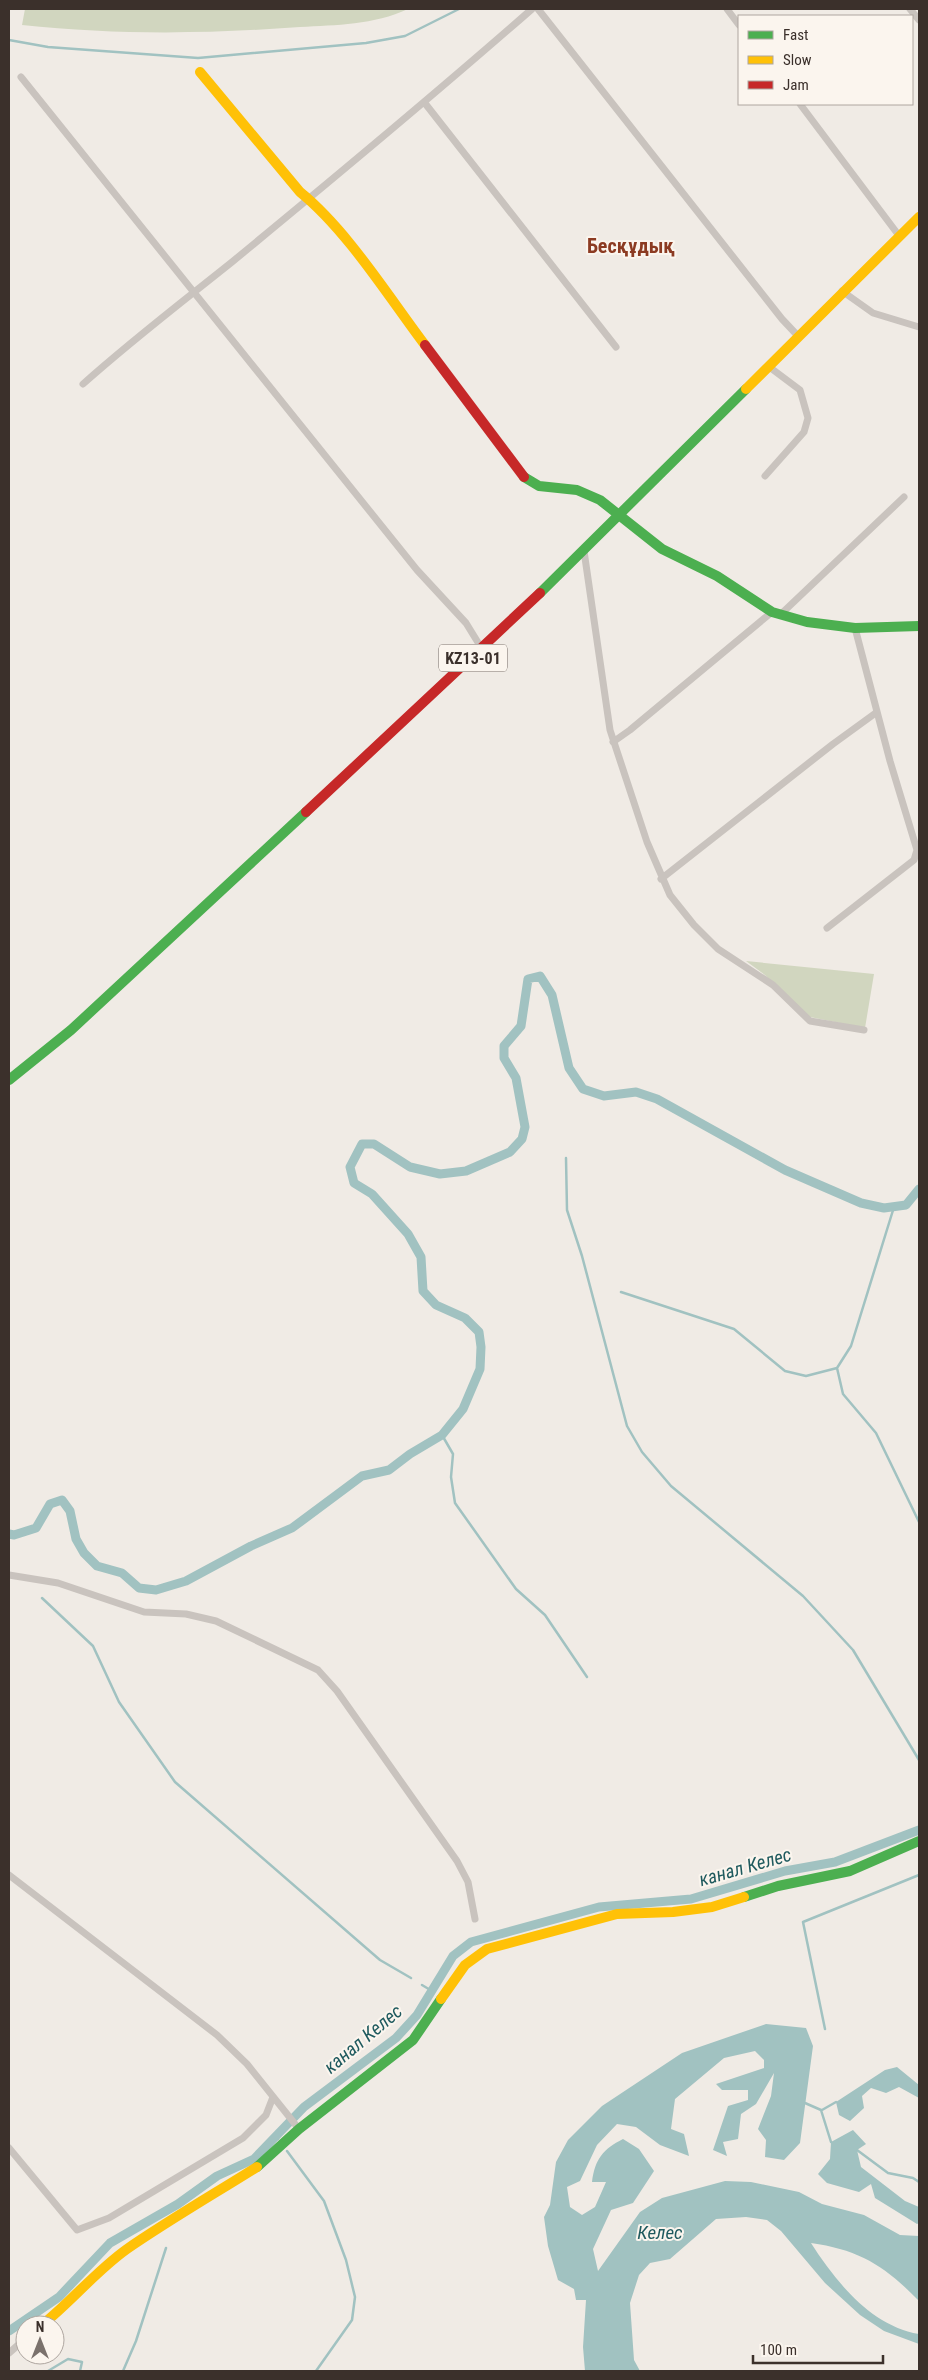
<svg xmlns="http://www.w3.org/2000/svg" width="928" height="2380" viewBox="0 0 928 2380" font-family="'Roboto Condensed',sans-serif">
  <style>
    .green { fill: #d1d6bf }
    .water { fill: #a1c2c1 }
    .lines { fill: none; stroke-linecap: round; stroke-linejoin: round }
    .stream { stroke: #a1c2c1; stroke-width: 2.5 }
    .canal { stroke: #a1c2c1; stroke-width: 9 }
    .street { stroke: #c9c3be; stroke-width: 7 }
    .fast { stroke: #4caf50; stroke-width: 10 }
    .slow { stroke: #ffc107; stroke-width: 10 }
    .jam { stroke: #c62828; stroke-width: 10 }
    .labels { text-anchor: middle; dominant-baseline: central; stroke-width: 4; stroke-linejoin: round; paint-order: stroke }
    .shield { fill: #fbf5ee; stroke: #756b66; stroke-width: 1 }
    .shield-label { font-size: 16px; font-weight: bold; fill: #3b302b }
    .water-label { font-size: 19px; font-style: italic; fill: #1f5a5e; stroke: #fbf5ee }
    .quarter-label { font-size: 20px; font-weight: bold; fill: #8c3b22; stroke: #fbf5ee }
  </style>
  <rect width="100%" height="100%" fill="#f0ebe5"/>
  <path class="green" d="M25,9h383c-34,16 -72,16 -108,18 -93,7 -185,8 -278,-2z
    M746,961l128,13 -9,54 -60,-12 -40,-41z"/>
  <path class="water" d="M766,2024l40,4 7,18 -13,97 -16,17 -19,-3 1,-17 -8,-11 13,-33 3,-23 -18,31 -15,10 -3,25 -15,3 4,14 -14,-6 15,-44 20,-6v-10h-26l-6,-6 48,-16v-8l-9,-9 -31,7 -49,41 -4,30 13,5 5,22 -29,-11 -24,-18 -19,-3 -20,21 -17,36 -13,6 3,20 12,8 13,-8 11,-25h-14c3,-23 11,-33 31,-43l16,10 15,22 -21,32 -22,7 -18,39 5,22 42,-59 22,-14 63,-17 26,1 48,10 23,12 42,11 36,20 19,1v65c-34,-35 -59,-51 -108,-58 25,39 60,83 108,91v10l-35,-13 -24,-16 -35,-32 -44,-52 -14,-11 -21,-3 -30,2 -46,40 -20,4 -11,12 -9,28 4,57 6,11h-55l-2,-24 3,-47h-10l-2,-11 -16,-9 -10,-34 -4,-29 6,-12 6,-43 12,-22 34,-34 80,-53z
    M897,2067l22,18v13l-20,-11 -13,6 -15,-5 -9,8 2,12 -14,13 -11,-6 -3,-13 49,-32z
    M853,2130l13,14 -9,6 4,17 44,34 14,6v16l-2,1 -42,-26 -4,-14 -12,8 -32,-9 -9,-9 12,-15 1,-17z"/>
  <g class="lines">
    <path class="stream" d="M9,40l39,7 150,11 168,-15 39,-7 54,-27
      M566,1158l1,52 15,46 45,170 15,26 29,34 132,110 50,54 66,110
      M621,1292l113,37 51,42 21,5 31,-8 14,-22 43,-139
      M837,1368l6,26 33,39 43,89
      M442,1435l11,19 -2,23 4,26 61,86 29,26 42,62
      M42,1598l51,48 26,56 56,80 205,178 31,18
      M422,1985l10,6
      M825,2029l-22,-107 116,-47
      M805,2103l16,7 10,32
      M822,2110l14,-8
      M275,2136l3,3
      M857,2150l31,23 25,5 6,4
      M287,2151l37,50 22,59 9,37 -3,23 -36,51
      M48,2371l20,-12 14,3 -2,9
      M123,2371l13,-30 30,-93"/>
    <path class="canal" d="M9,1534l5,1 22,-7 14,-24 12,-4 8,11 6,28 8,14 13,13 25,7 17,15 17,2 30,-9 65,-35 41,-18 70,-52 27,-6 21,-16 32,-19 21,-26 17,-40 1,-22 -2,-15 -14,-14 -29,-13 -13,-14 -2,-34 -13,-23 -36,-40 -18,-11 -4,-16 12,-23h12l36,23 30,7 26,-3 44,-19 12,-13 3,-12 -9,-49 -12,-20v-12l17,-20 7,-47 12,-3 12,19 17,73 14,21 21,7 32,-4 21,7 128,71 76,33 23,5 22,-3 13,-16
      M9,2331l50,-34 51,-54 68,-39 39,-28 37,-17 50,-52 92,-69 21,-23 36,-59 18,-14 128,-35 92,-8 94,-28 50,-9 84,-32"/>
    <path class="street" d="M538,9l244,310 16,17
      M727,9l12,16
      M910,9l9,11
      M21,77l396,493 49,53 16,26
      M424,102l192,245
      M800,104l100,133
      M842,291l31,22 46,14
      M83,384c48,-43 99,-82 149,-122 101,-83 202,-167 300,-253
      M765,476l39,-44 4,-14 -8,-28 -32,-24
      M584,551l26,179 37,112 23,53 24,30 24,24 55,36 37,36 54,9
      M780,615l124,-118
      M613,742l17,-12 142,-118
      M661,879l172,-135 44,-32
      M827,928l87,-68 3,-10 -27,-89 -35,-133
      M9,1575l49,8 86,29 42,2 30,7 102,49 19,21 120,170 11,21 7,37
      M9,1875l208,160 30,29 52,65
      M9,2148l68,82 32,-12 134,-80 23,-23 7,-18
      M9,2353l16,-14"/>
    <path class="fast" d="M524,477l15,9 38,4 23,10 62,49 55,27 55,36 35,10 48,6 64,-2
      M540,593l206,-204
      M9,1080l62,-50 235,-218
      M744,1897l34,-11 72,-15 69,-30
      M257,2167l42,-38 114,-89 28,-41"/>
    <path class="slow" d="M200,72l100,120c47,38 88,104 125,153
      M746,389l173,-172
      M441,1999l24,-34 22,-16 130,-35 56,-2 39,-5 32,-10
      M42,2325c30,-24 54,-54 85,-76 42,-29 87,-55 130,-82"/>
    <path class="jam" d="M425,345l99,132
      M306,812l234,-219"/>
  </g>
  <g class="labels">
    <rect class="shield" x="439" y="644.5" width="68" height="27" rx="4"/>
    <g class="shield-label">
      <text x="473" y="658">KZ13-01</text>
    </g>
    <g class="water-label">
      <text transform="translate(745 1867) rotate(-16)">канал Келес</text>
      <text transform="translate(363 2039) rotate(-40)">канал Келес</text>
      <text x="660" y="2232">Келес</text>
    </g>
    <g class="quarter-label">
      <text x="631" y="246">Бесқұдық</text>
    </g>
  </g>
  <rect width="928" height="2380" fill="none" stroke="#3b302b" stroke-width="20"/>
  <rect x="738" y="15" width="175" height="90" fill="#fbf5ee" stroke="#aea6a0"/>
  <rect x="748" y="31" width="25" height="8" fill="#4caf50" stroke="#aea6a0"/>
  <text x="783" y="40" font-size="15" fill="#3b302b">Fast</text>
  <rect x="748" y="56" width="25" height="8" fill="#ffc107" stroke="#aea6a0"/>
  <text x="783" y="65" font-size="15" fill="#3b302b">Slow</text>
  <rect x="748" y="81" width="25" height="8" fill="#c62828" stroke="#aea6a0"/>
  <text x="783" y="90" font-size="15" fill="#3b302b">Jam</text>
  <g transform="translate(40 2340)"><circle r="24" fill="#fbf5ee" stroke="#aea6a0"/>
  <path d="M0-4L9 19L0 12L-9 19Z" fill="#7a716c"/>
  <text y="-8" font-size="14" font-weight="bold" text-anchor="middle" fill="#3b302b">N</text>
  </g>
  <path d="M753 2355v8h130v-8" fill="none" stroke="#3b302b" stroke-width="2.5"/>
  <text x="760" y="2355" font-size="15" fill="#3b302b" stroke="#fbf5ee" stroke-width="4" paint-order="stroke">100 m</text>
</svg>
